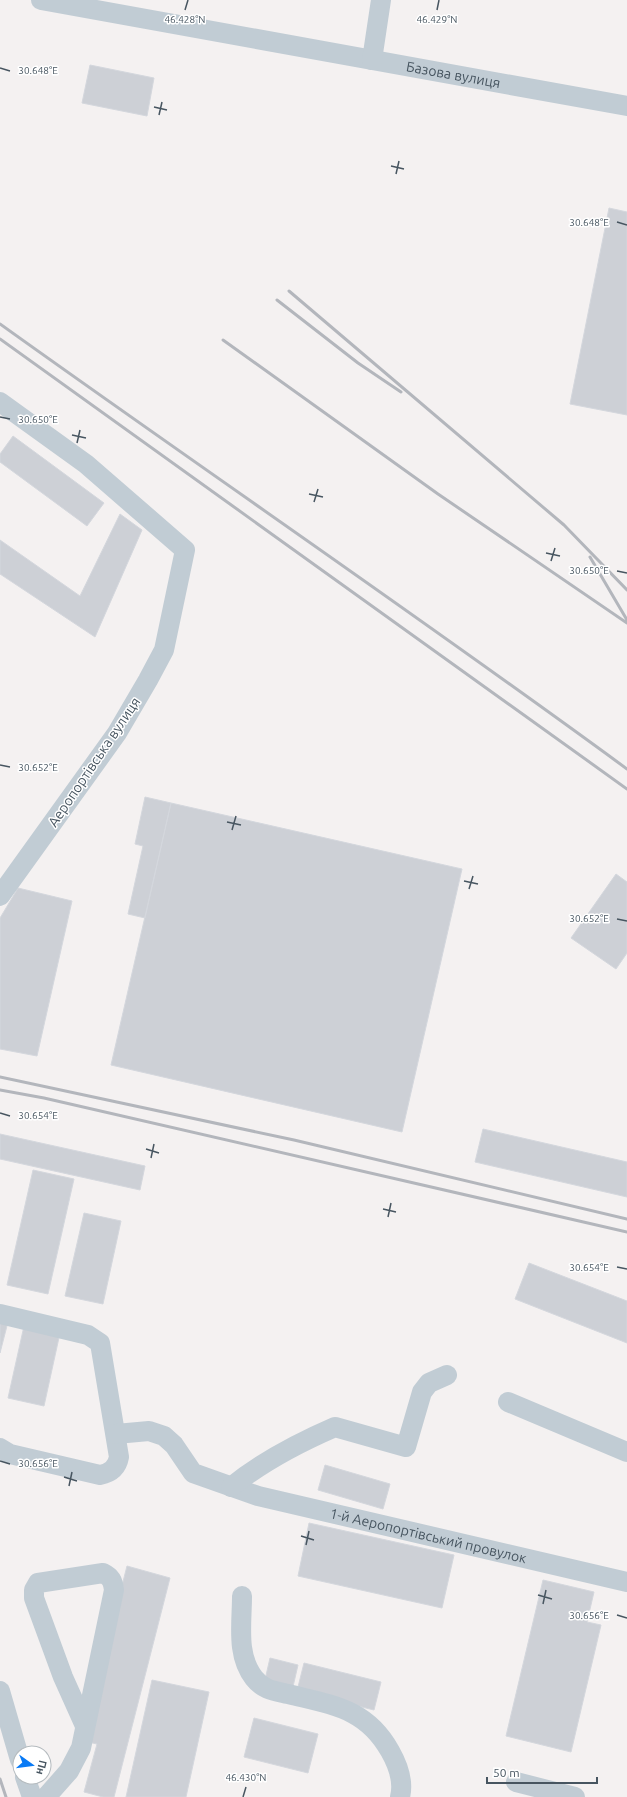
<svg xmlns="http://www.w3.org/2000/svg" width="627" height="1797" viewBox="0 0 627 1797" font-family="Ubuntu,sans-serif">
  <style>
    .building { fill: #cdd0d6; stroke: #d4d7dd }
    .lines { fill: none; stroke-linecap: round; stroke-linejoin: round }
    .minor { stroke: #c1ccd4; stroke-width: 20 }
    .rail { stroke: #b3b6bc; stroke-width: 3 }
    .ticks { fill: none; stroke: #475560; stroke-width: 1.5 }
    .labels { text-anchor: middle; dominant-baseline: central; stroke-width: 3; stroke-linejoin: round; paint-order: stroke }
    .street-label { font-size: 14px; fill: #475560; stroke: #fff }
    .ticks-label { font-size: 10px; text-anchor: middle; fill: #475560; stroke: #fff; stroke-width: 3; stroke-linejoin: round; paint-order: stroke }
  </style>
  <rect width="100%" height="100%" fill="#f4f1f1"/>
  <path class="building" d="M90,65l64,13 -7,38 -65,-13z
    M609,208l18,4v203l-57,-11z
    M13,436l91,67 -17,23 -87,-64v-8z
    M120,514l22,16 -47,107 -95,-63v-34l80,56z
    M145,797l26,6 -26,115 -17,-4 15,-68 -8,-2z
    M171,803l291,66 -60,263 -291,-67z
    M616,874l11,8v71l-11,16 -45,-31z
    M18,888l54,13 -35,155 -37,-7v-131z
    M483,1129l144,33v35l-152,-35z
    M0,1134l145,32 -5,24 -140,-31z
    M33,1170l41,9 -26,115 -41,-9z
    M84,1213l37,8 -18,83 -38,-8z
    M529,1263l98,38v42l-112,-44z
    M0,1320l8,2 -8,31z
    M24,1326l36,7 -16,73 -36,-8z
    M325,1465l65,19 -7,25 -65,-19z
    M309,1523l145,32 -12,53 -144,-32z
    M127,1566l43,12 -56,219h-11l-19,-5 13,-48 -9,-2 3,-35z
    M543,1580l51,12 -7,30 14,3 -30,127 -65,-16z
    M270,1658l28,7 -6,26 -28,-7z
    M304,1663l77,19 -7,28 -77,-19z
    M152,1680l57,12 -23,105h-60z
    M254,1718l64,16 -10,39 -64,-16z"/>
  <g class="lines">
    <g class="minor">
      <path id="s1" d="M41,0l586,106"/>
      <path d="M372,60l9,-60"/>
      <path d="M0,402l86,62 99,86 -21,100 -16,30 -31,53 -117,163"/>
      <path d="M0,1314l88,21 12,8 19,114c-2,11 -9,16 -19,18l-90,-21 -10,-6"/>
      <path d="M508,1402l119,50"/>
      <path id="s2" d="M116,1434l33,-3 15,5 10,9 19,28 65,23 369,86"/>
      <path d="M231,1487c32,-26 67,-44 104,-60l71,20 16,-55 7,-9 18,-8"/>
      <path d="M242,1596c0,28 -6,59 12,82 9,12 21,13 34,16 44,11 78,14 102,57 8,14 14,30 10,46"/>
      <path d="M0,1691l20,69"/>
      <path d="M25,1777l7,20"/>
      <path d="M516,1782l59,15"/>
      <path d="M46,1797l23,-26 12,-23 33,-158c-1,-9 -3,-13 -11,-17l-65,10 -4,7v8l29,79 22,49"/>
    </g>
    <path class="rail" d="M289,291l275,234 63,65
      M277,300l81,63 43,29
      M0,324c208,149 420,293 627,445
      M0,339l627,450
      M223,340l215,154 189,129
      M590,557l37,63
      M0,1077l294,63 333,79
      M0,1090l44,8 583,134
      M0,1779l6,18"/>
  </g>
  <path class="ticks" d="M185,10l3,-10M437,10l2,-10M0,68l10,3M154,107l13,3M159,115l3,-13M391,166l13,3M396,174l3,-13M617,222l10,3M0,417l10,2M72,435l14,3M77,443l3,-13M309,494l14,3M314,502l4,-13M546,553l14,3M551,561l4,-13M617,571l10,2M0,765l10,2M227,822l14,3M232,830l4,-14M464,881l14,3M469,889l4,-13M617,919l10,2M0,1113l10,3M146,1149l13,4M151,1158l3,-14M383,1209l13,3M388,1217l3,-14M617,1267l10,2M0,1461l10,3M64,1477l13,4M69,1486l3,-14M301,1536l13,4M306,1545l3,-14M538,1595l14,4M543,1604l3,-14M617,1615l10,3M243,1797l3,-10"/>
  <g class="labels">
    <g class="street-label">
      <text stroke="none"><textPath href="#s1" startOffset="419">Базова вулиця</textPath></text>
      <text transform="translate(94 762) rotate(-56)">Аеропортівська вулиця</text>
      <text stroke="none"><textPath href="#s2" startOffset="340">1-й Аеропортівський провулок</textPath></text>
    </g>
  </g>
  <g class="ticks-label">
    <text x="185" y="23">46.428°N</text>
    <text x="437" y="23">46.429°N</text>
    <text x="38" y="74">30.648°E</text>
    <text x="589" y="226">30.648°E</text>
    <text x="38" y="423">30.650°E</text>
    <text x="589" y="574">30.650°E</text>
    <text x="38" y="771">30.652°E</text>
    <text x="589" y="922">30.652°E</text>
    <text x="38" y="1119">30.654°E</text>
    <text x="589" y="1271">30.654°E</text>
    <text x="38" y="1467">30.656°E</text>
    <text x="589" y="1619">30.656°E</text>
    <text x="246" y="1781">46.430°N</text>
  </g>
  <g transform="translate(32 1765) rotate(104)"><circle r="19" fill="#ffffff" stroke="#b5bbbf"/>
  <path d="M0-3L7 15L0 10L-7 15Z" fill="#097af5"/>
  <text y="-6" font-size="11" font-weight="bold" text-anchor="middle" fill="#475560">Пн</text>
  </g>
  <path d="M487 1777v6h110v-6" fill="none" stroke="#475560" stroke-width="2"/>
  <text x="493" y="1777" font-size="12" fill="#475560" stroke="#ffffff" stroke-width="3" paint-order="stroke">50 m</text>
</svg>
